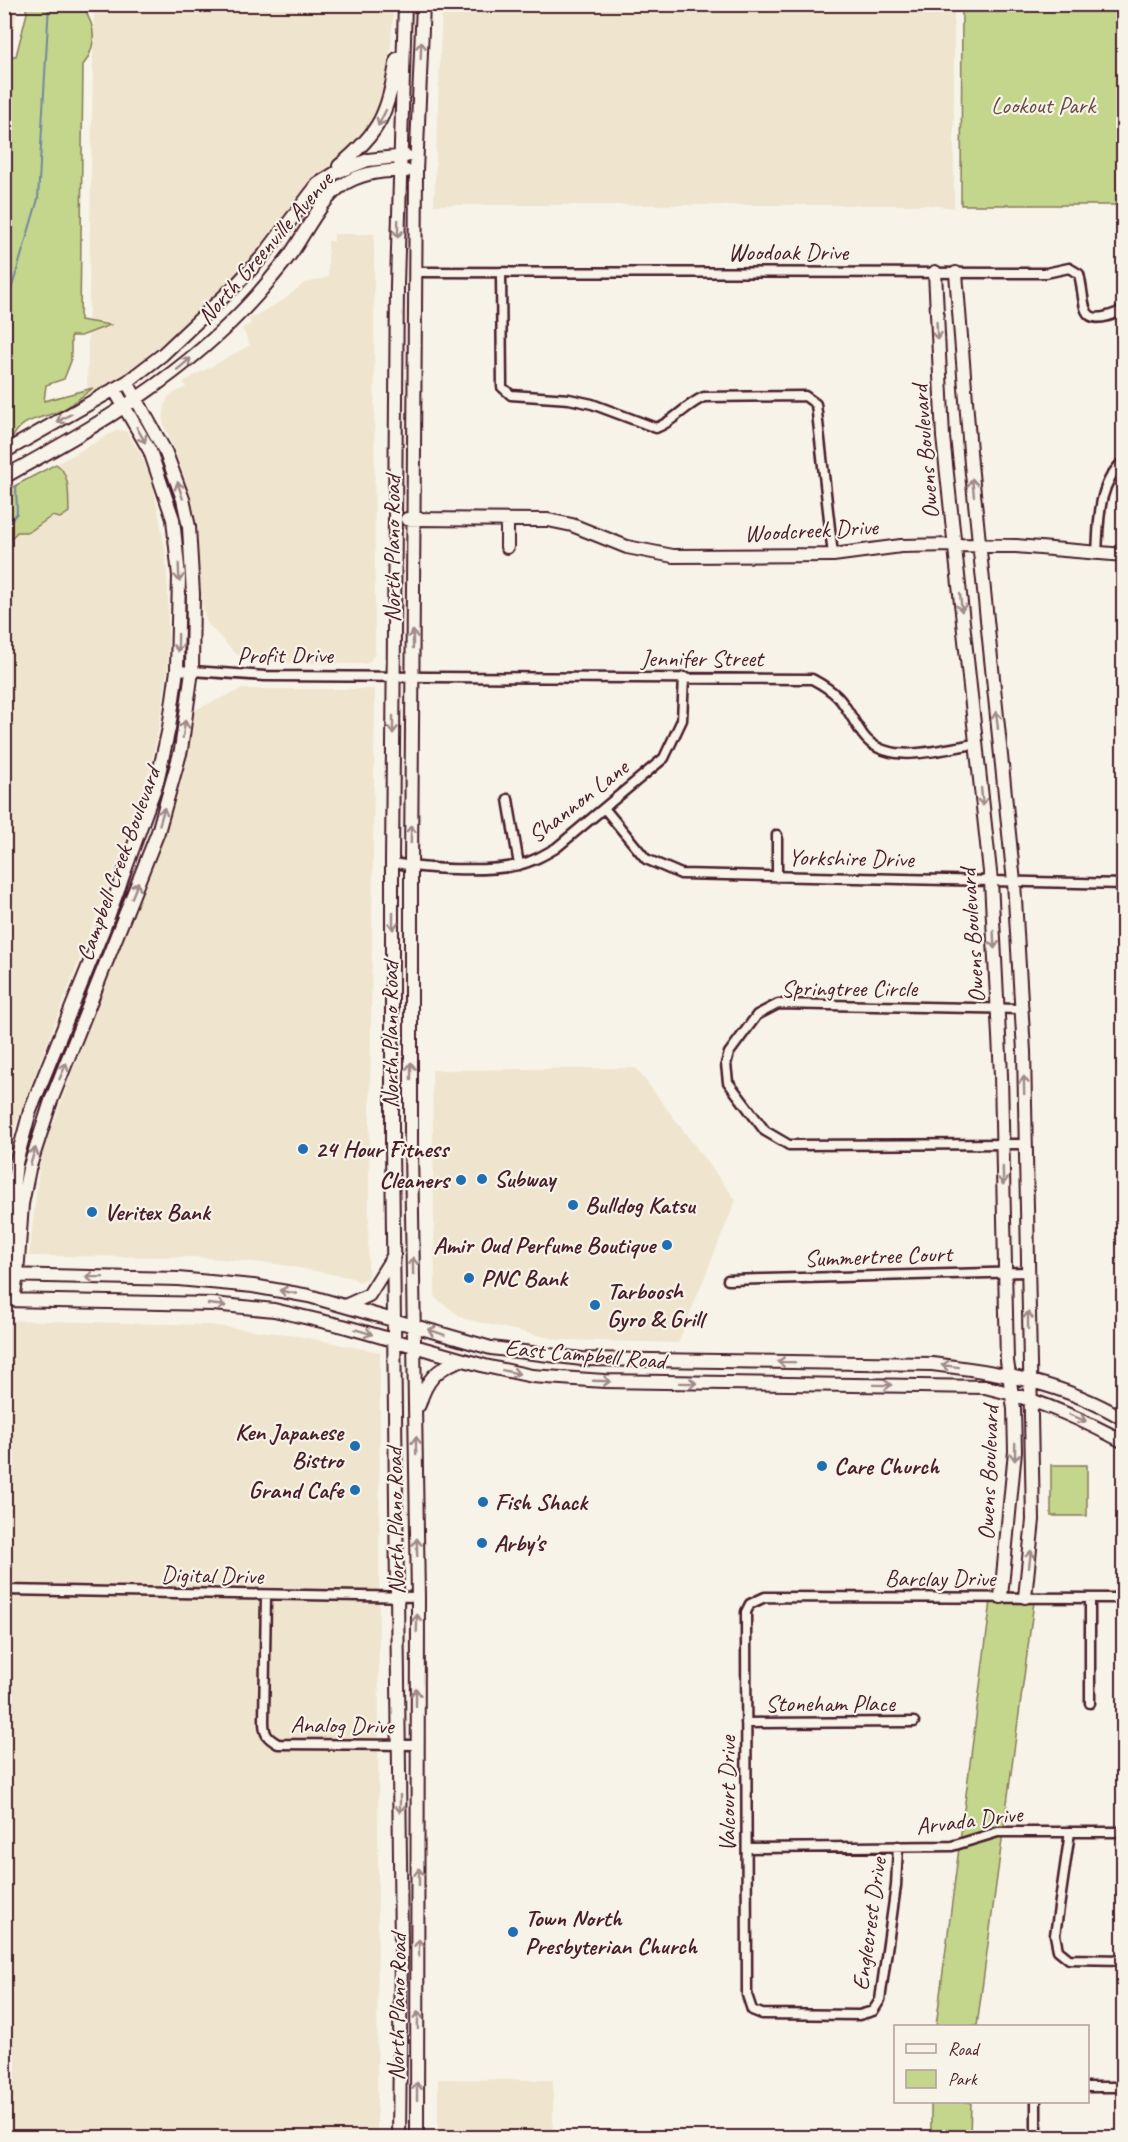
<svg xmlns="http://www.w3.org/2000/svg" width="1128" height="2142" viewBox="0 0 1128 2142" font-family="Caveat,sans-serif">
  <style>
    .built { fill: #efe5ce }
    .green { fill: #c4d68b; stroke: #877a5b; stroke-width: 1.5 }
    .lines { fill: none; stroke-linecap: round; stroke-linejoin: round }
    .stream { stroke: #7286a0; stroke-width: 2 }
    .street-casing { stroke: #4a1f2b; stroke-width: 13 }
    .secondary-casing { stroke: #4a1f2b; stroke-width: 16 }
    .street { stroke: #f7f3e8; stroke-width: 8 }
    .secondary { stroke: #f7f3e8; stroke-width: 12 }
    .oneway { stroke: #a0898a }
    .poi-dot { fill: #1f6fb2; stroke: #f7f3e8; stroke-width: 2 }
    .labels { text-anchor: middle; dominant-baseline: central; stroke-width: 4.5; stroke-linejoin: round; paint-order: stroke }
    .park-label { font-size: 24px; fill: #684d43; stroke: #f7f3e8 }
    .street-label { font-size: 24px; fill: #4a1f2b; stroke: #f7f3e8 }
    .poi-label { font-size: 24px; font-weight: bold; fill: #4a1f2b; stroke: #f7f3e8; text-anchor: start }
  </style>
  <rect width="100%" height="100%" fill="#f7f3e8"/>
  <filter id="ink" filterUnits="userSpaceOnUse"><feTurbulence type="fractalNoise" baseFrequency=".0167" numOctaves="2"/><feDisplacementMap in="SourceGraphic" scale="12" xChannelSelector="R" yChannelSelector="G"/><feConvolveMatrix kernelMatrix="1 2 1 2 8 2 1 2 1" color-interpolation-filters="sRGB"/></filter>
  <g filter="url(#ink)">
    <path class="built" d="M5,5h13l-13,76z
      M94,5h300l-8,104 -43,48 -36,34 -45,59 -83,80 -51,42 -41,27z
      M442,5h512v203l-26,-3h-494z
      M334,234h40l1,420 -7,9 -6,1 -114,-2 -15,-11 -26,-28 -5,-18 -5,-61 -10,-59 -24,-63 2,-18 4,-8 17,-9 -3,-5 67,-37 -8,-17 9,-4 -2,-5 36,-20 18,-15 25,-7v-36h6z
      M117,430l9,1 15,23 12,30 12,64 3,43v73l-6,46 -11,55 -15,49 -123,318 -8,37v-676z
      M242,689h133l-7,589 -9,4 -6,-4 -76,-14 -83,-7 -165,-1 11,-97 55,-149 70,-175 18,-62 11,-63z
      M636,1068l100,132 -58,143 -119,-3 -95,-21 -29,-21 -3,-228z
      M5,1320l203,5 78,9 94,18 -3,785 -372,1z
      M438,2079l115,1v57h-115z"/>
    <path class="green" d="M25,5h61c-1,7 2,11 5,18 5,15 1,31 -8,42l-3,255 30,5 -29,11h-10v25l-7,18 -18,6 -2,16 49,-13c-10,7 -20,17 -31,22 -20,10 -41,6 -51,31l-7,-1v-384h12l11,-43z
      M962,5h161v200h-162z
      M56,464c15,10 12,32 13,48l-9,6 -8,-2 -23,16h-12l-12,13v-54z
      M1051,1465h36v51h-36z
      M991,1601l43,1 -57,424h-41z
      M931,2102h40l-1,35h-39z"/>
    <g class="lines">
      <path class="stream" d="M4,314l34,-115 11,-195
        M4,529l13,-16 -1,-27"/>
      <g class="street-casing">
        <path id="street" d="M415,272l607,1h24l23,-5 10,6c8,32 -2,57 45,36
          M501,272l1,115 9,8 58,4 23,5 64,24c19,-7 29,-23 48,-31l101,-1 11,8 17,151
          M1097,554c2,-32 0,-70 27,-93
          M177,670l88,6 547,3c34,18 31,27 51,56 24,33 80,13 113,9
          M1124,688v10
          M508,799l11,66
          M604,808l42,51 35,15 443,10
          M392,862c30,8 96,10 126,3 14,-3 26,-10 38,-17l108,-90 18,-38 2,-43
          M777,877v-42
          M1021,1009l-243,-5 -21,11 -28,38 -3,11 2,18 37,49 24,14 236,-1
          M728,1280l300,-8
          M4,1590l414,7
          M266,1596l-2,125c0,13 3,17 14,23l139,1
          M1090,1598v105
          M746,1723l168,-1
          M1070,1832l-15,103 3,15 11,9 55,1
          M898,1846l-2,40 -16,114 -7,11 -14,4 -97,-1 -10,-4 -5,-15 -1,-383 4,-8 15,-7 359,1
          M747,1848l205,-2 46,-14h126
          M1088,2087h36
          M1036,2138v-36"/>
      </g>
      <g class="secondary-casing">
        <path id="secondary" d="M339,166c43,-36 48,-52 58,-107
          M935,272l8,165 48,444 10,194 6,286 7,48 1,42 -14,146
          M956,273l15,191 43,418 10,169 9,469 -8,77
          M4,452l123,-70 35,-27 74,-70 28,-30 54,-71 19,-12 31,-12 38,-4
          M4,477c95,-53 180,-100 253,-182 12,-14 24,-28 35,-43 15,-22 29,-53 52,-68 18,-11 41,-14 62,-13
          M407,519l141,1 24,5 55,22 46,9 160,-1 68,-9 53,-1 62,1 108,9
          M507,520v27
          M4,1272l12,-109 14,-52 75,-186 52,-143 12,-54 8,-58 2,-94 -6,-57 -23,-68 -36,-62
          M4,1275l174,4 75,7 56,10 182,52 91,11 350,5c68,8 132,19 192,55
          M4,1300l209,4 61,6 69,16 142,40 47,10 72,5 381,6c49,11 95,31 139,55
          M13,1300l4,-25 5,-71 7,-35 22,-68 107,-269 23,-82 11,-79 1,-77 -4,-67 -6,-28 -17,-46 -39,-71
          M345,1306l24,-11 25,-40
          M419,1405c7,-25 18,-37 42,-45
          M399,2138l2,-190 -9,-804v-282l5,-577 8,-281
          M417,2138l1,-541 -7,-448v-282l5,-695 7,-168"/>
      </g>
      <use href="#street" class="street"/>
      <use href="#secondary" class="secondary"/>
    </g>
    <defs><path id="oneway-shaft" d="M-6 0H5M1.5-3L5.5 0L1.5 3" fill="none" stroke-width="1.6" stroke-linecap="round" stroke-linejoin="round" transform="scale(1.5)"/></defs>
    <g class="oneway">
      <use href="#oneway-shaft" transform="translate(421 50) rotate(-88)"/>
      <use href="#oneway-shaft" transform="translate(382 118) rotate(116)"/>
      <use href="#oneway-shaft" transform="translate(398 229) rotate(91)"/>
      <use href="#oneway-shaft" transform="translate(937 331) rotate(87)"/>
      <use href="#oneway-shaft" transform="translate(184 364) rotate(-40)"/>
      <use href="#oneway-shaft" transform="translate(64 418) rotate(151)"/>
      <use href="#oneway-shaft" transform="translate(141 435) rotate(61)"/>
      <use href="#oneway-shaft" transform="translate(973 487) rotate(-96)"/>
      <use href="#oneway-shaft" transform="translate(180 490) rotate(-108)"/>
      <use href="#oneway-shaft" transform="translate(179 573) rotate(88)"/>
      <use href="#oneway-shaft" transform="translate(961 603) rotate(84)"/>
      <use href="#oneway-shaft" transform="translate(413 639) rotate(-90)"/>
      <use href="#oneway-shaft" transform="translate(178 643) rotate(91)"/>
      <use href="#oneway-shaft" transform="translate(997 720) rotate(-96)"/>
      <use href="#oneway-shaft" transform="translate(393 725) rotate(90)"/>
      <use href="#oneway-shaft" transform="translate(184 729) rotate(-82)"/>
      <use href="#oneway-shaft" transform="translate(982 797) rotate(84)"/>
      <use href="#oneway-shaft" transform="translate(162 816) rotate(-74)"/>
      <use href="#oneway-shaft" transform="translate(411 834) rotate(-89)"/>
      <use href="#oneway-shaft" transform="translate(135 890) rotate(-68)"/>
      <use href="#oneway-shaft" transform="translate(393 921) rotate(90)"/>
      <use href="#oneway-shaft" transform="translate(994 940) rotate(87)"/>
      <use href="#oneway-shaft" transform="translate(63 1071) rotate(-67)"/>
      <use href="#oneway-shaft" transform="translate(411 1071) rotate(-90)"/>
      <use href="#oneway-shaft" transform="translate(1024 1085) rotate(-91)"/>
      <use href="#oneway-shaft" transform="translate(33 1156) rotate(-73)"/>
      <use href="#oneway-shaft" transform="translate(1003 1176) rotate(89)"/>
      <use href="#oneway-shaft" transform="translate(413 1266) rotate(-91)"/>
      <use href="#oneway-shaft" transform="translate(94 1277) rotate(-179)"/>
      <use href="#oneway-shaft" transform="translate(288 1292) rotate(-169)"/>
      <use href="#oneway-shaft" transform="translate(217 1305) rotate(6)"/>
      <use href="#oneway-shaft" transform="translate(1028 1320) rotate(-90)"/>
      <use href="#oneway-shaft" transform="translate(364 1332) rotate(17)"/>
      <use href="#oneway-shaft" transform="translate(436 1332) rotate(-161)"/>
      <use href="#oneway-shaft" transform="translate(786 1362) rotate(-179)"/>
      <use href="#oneway-shaft" transform="translate(950 1366) rotate(-173)"/>
      <use href="#oneway-shaft" transform="translate(511 1372) rotate(12)"/>
      <use href="#oneway-shaft" transform="translate(602 1381) rotate(2)"/>
      <use href="#oneway-shaft" transform="translate(688 1383) rotate(1)"/>
      <use href="#oneway-shaft" transform="translate(883 1385) rotate(1)"/>
      <use href="#oneway-shaft" transform="translate(1078 1418) rotate(22)"/>
      <use href="#oneway-shaft" transform="translate(416 1445) rotate(-91)"/>
      <use href="#oneway-shaft" transform="translate(1015 1452) rotate(91)"/>
      <use href="#oneway-shaft" transform="translate(417 1547) rotate(-91)"/>
      <use href="#oneway-shaft" transform="translate(1030 1559) rotate(-83)"/>
      <use href="#oneway-shaft" transform="translate(417 1623) rotate(-88)"/>
      <use href="#oneway-shaft" transform="translate(416 1697) rotate(-90)"/>
      <use href="#oneway-shaft" transform="translate(400 1804) rotate(90)"/>
      <use href="#oneway-shaft" transform="translate(419 1877) rotate(-90)"/>
      <use href="#oneway-shaft" transform="translate(419 1948) rotate(-90)"/>
      <use href="#oneway-shaft" transform="translate(418 2020) rotate(-89)"/>
      <use href="#oneway-shaft" transform="translate(417 2091) rotate(-90)"/>
    </g>
  </g>
  <g class="poi-dot">
    <circle cx="303" cy="1149" r="6"/>
    <circle cx="482" cy="1179" r="6"/>
    <circle cx="461" cy="1180" r="6"/>
    <circle cx="573" cy="1205" r="6"/>
    <circle cx="92" cy="1212" r="6"/>
    <circle cx="667" cy="1245" r="6"/>
    <circle cx="469" cy="1278" r="6"/>
    <circle cx="595" cy="1305" r="6"/>
    <circle cx="355" cy="1446" r="6"/>
    <circle cx="822" cy="1466" r="6"/>
    <circle cx="355" cy="1490" r="6"/>
    <circle cx="483" cy="1502" r="6"/>
    <circle cx="482" cy="1543" r="6"/>
    <circle cx="513" cy="1932" r="6"/>
  </g>
  <g class="labels">
    <g class="park-label">
      <text x="1043" y="105">Lookout Park</text>
    </g>
    <g class="street-label">
      <text transform="translate(265 248) rotate(-49)">North Greenville Avenue</text>
      <text x="788" y="252">Woodoak Drive</text>
      <text transform="translate(925 452) rotate(-95)">Owens Boulevard</text>
      <text transform="translate(811 530) rotate(-3)">Woodcreek Drive</text>
      <text transform="translate(392 549) rotate(-90)">North Plano Road</text>
      <text x="285" y="655">Profit Drive</text>
      <text x="702" y="658">Jennifer Street</text>
      <text transform="translate(578 801) rotate(-38)">Shannon Lane</text>
      <text transform="translate(851 858) rotate(1)">Yorkshire Drive</text>
      <text transform="translate(118 864) rotate(-70)">Campbell Creek Boulevard</text>
      <text transform="translate(972 936) rotate(-94)">Owens Boulevard</text>
      <text x="849" y="988">Springtree Circle</text>
      <text transform="translate(390 1035) rotate(-90)">North Plano Road</text>
      <text transform="translate(878 1256) rotate(-2)">Summertree Court</text>
      <text transform="translate(585 1354) rotate(5)">East Campbell Road</text>
      <text transform="translate(988 1473) rotate(-88)">Owens Boulevard</text>
      <text transform="translate(395 1521) rotate(-91)">North Plano Road</text>
      <text transform="translate(212 1575) rotate(1)">Digital Drive</text>
      <text x="940" y="1578">Barclay Drive</text>
      <text x="830" y="1703">Stoneham Place</text>
      <text transform="translate(342 1725) rotate(1)">Analog Drive</text>
      <text transform="translate(727 1794) rotate(-90)">Valcourt Drive</text>
      <text transform="translate(969 1820) rotate(-7)">Arvada Drive</text>
      <text transform="translate(869 1924) rotate(-82)">Englecrest Drive</text>
      <text transform="translate(397 2007) rotate(-89)">North Plano Road</text>
    </g>
    <g class="poi-label">
      <text x="315" y="1149">24 Hour Fitness</text>
      <text x="494" y="1179">Subway</text>
      <text x="449" y="1180" text-anchor="end">Cleaners</text>
      <text x="585" y="1205">Bulldog Katsu</text>
      <text x="104" y="1212">Veritex Bank</text>
      <text x="655" y="1245" text-anchor="end">Amir Oud Perfume Boutique</text>
      <text x="481" y="1278">PNC Bank</text>
      <text x="607" y="1291">Tarboosh<tspan x="607" dy="28">Gyro &amp; Grill</tspan></text>
      <text x="343" y="1432" text-anchor="end">Ken Japanese<tspan x="343" dy="28">Bistro</tspan></text>
      <text x="834" y="1466">Care Church</text>
      <text x="343" y="1490" text-anchor="end">Grand Cafe</text>
      <text x="495" y="1502">Fish Shack</text>
      <text x="494" y="1543">Arby's</text>
      <text x="525" y="1918">Town North<tspan x="525" dy="28">Presbyterian Church</tspan></text>
    </g>
  </g>
  <rect width="1128" height="2142" fill="none" stroke="#f7f3e8" stroke-width="24"/>
  <rect x="12" y="12" width="1104" height="2118" fill="none" stroke="#4a1f2b" stroke-width="2" filter="url(#ink)"/>
  <rect x="894" y="2025" width="195" height="78" fill="#f7f3e8" stroke="#b29e9c" stroke-width="1.5"/>
  <rect x="906" y="2044" width="30" height="9" fill="#f7f3e8" stroke="#b29e9c" stroke-width="1.5"/>
  <text x="948" y="2055" font-size="18" fill="#4a1f2b">Road</text>
  <rect x="906" y="2070" width="30" height="18" fill="#c4d68b" stroke="#b29e9c" stroke-width="1.5"/>
  <text x="948" y="2085" font-size="18" fill="#4a1f2b">Park</text>
</svg>
